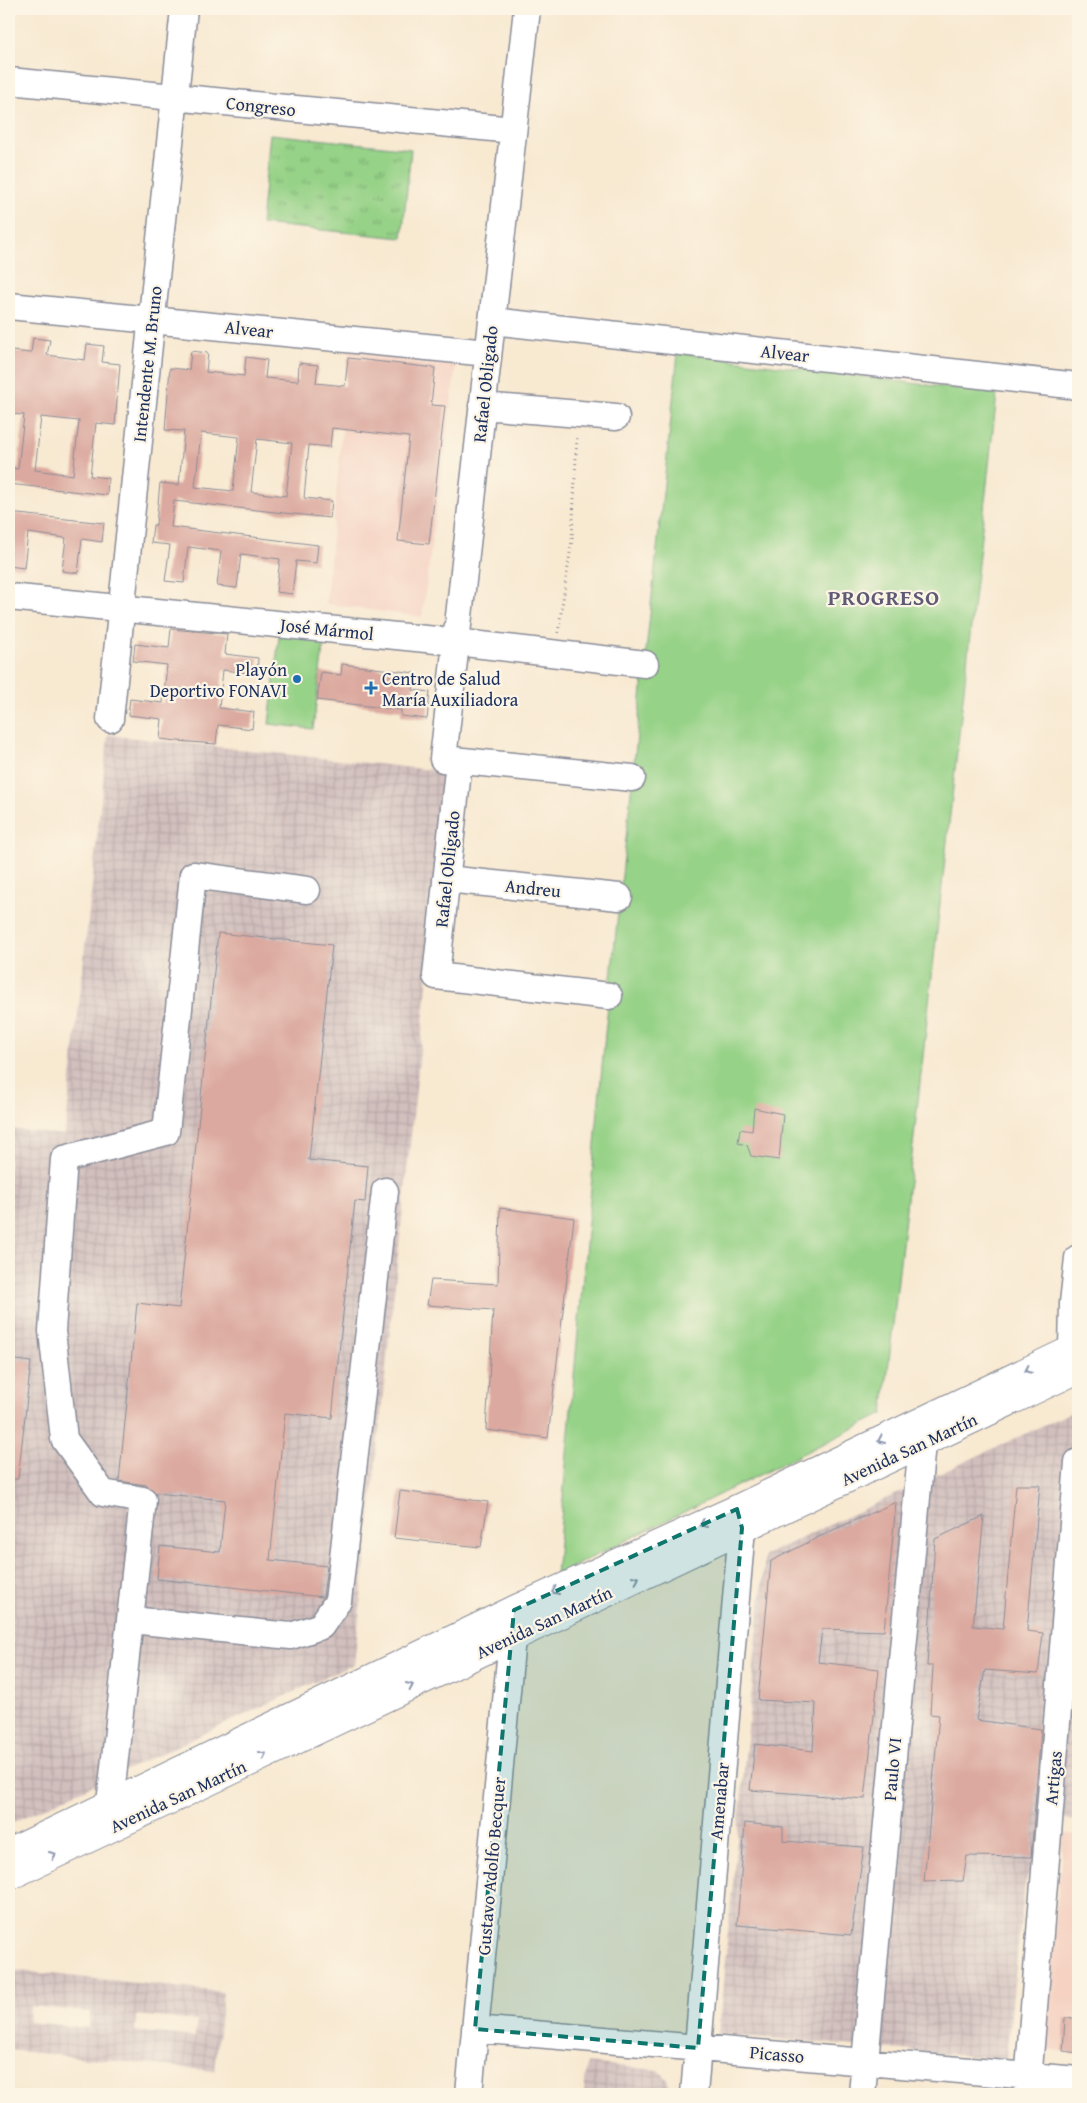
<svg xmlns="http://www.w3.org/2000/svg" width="1087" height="2103" viewBox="0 0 1087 2103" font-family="'Gentium Book Plus',serif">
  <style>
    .built { fill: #f5d2c2 }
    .industrial { fill: url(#industrial-grid); fill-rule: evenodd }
    .grass { fill: url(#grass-tufts); stroke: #588072 }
    .garden { fill: #96d287; stroke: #588072 }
    .building { fill: #dba99f; fill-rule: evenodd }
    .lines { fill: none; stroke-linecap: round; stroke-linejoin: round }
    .minor-casing { stroke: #8a8c98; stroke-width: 29 }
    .major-casing { stroke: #8a8c98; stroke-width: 30 }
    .path { stroke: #8a8c98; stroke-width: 3; stroke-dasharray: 1 4; stroke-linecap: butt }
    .minor { stroke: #fff; stroke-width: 26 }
    .major { stroke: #fff; stroke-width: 28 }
    .oneway { stroke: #8d97ae }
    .marked { fill: #0f766e; fill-opacity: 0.2; stroke: #0f766e; stroke-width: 4; stroke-dasharray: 10 6; stroke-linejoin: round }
    .poi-dot { fill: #1f6fb2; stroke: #fcf5e5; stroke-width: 2 }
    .labels { text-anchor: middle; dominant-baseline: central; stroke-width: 4.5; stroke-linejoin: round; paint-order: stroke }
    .street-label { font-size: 18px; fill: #1b2f5e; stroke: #fcf5e5 }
    .poi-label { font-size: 18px; fill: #1b2f5e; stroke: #fcf5e5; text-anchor: end }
    .district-label { font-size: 22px; font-weight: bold; letter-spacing: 1px; fill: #5e5a75; stroke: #fcf5e5 }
  </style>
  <defs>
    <pattern id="industrial-grid" width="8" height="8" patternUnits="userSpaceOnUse" patternTransform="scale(1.25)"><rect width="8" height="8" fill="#d1bfbd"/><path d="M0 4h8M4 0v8" fill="none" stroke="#b3a4a5"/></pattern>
    <pattern id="grass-tufts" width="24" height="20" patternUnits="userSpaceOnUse" patternTransform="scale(1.25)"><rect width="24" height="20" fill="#96d287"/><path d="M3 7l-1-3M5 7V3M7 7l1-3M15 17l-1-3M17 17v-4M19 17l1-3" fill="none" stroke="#7aab72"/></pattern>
  </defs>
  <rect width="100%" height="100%" fill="#fcf5e5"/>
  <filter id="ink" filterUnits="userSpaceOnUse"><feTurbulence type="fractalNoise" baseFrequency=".02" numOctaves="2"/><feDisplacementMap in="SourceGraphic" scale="10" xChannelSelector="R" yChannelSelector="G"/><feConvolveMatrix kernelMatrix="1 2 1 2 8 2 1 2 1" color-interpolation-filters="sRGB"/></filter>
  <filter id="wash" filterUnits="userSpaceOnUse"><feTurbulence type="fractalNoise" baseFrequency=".0096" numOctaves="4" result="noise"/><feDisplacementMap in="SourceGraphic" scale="20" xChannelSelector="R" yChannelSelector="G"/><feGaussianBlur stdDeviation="1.12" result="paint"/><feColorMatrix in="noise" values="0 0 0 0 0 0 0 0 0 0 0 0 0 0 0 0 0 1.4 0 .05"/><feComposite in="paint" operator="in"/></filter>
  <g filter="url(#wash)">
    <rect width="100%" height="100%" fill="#f8e9d1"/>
    <path class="built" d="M349,350l107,15 -34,252 -96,-13z
      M1064,1833l14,2v218l-36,-4z"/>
    <path class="industrial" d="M108,735l342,37 -96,892 -345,160v-695l56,6z
      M1078,1409v412l-20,-2 -33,63 -19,177 -288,-25 47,-479z
      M11,1970l212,22 -8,79 -206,-21v-57zM30,2006l60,6 -1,16 -60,-6zM136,2015l61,6 -2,16 -60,-6z
      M587,2063l71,7 10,11 -1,13h-83z"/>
    <path class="grass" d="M270,134l141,15 -9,89 -141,-14z"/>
    <path class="garden" d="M678,353l319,41 -114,1020 -327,161 49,-541z
      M280,628l45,5 -12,96 -44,-5z"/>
    <g id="blocks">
      <path class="building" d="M33,338l17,2 -3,15 38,5 2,-16 17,2 -2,16 18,2 -5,61 -19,-2 -6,53 18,2 -1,17 -98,-11v-16l9,1 6,-54 -15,-1v-43l3,-20 19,2zM41,417l38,4 -6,54 -38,-5z
        M191,351l17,2 -2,19 38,4 2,-19 21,3 -2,18 33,3 1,-18 19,2 -2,18 29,3 3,-28 87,10 -4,37 14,1 -16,138 -31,-3 11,-104 -77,-9 -2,19 -21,-2 -5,53 28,3 -2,17 -156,-17 -3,26 147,18 -2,18 -20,-2 -4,33 -16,-2 4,-33 -39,-5 -4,34 -20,-2 4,-35 -33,-4 -4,36 -19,-2 5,-36 -19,-2 2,-18h3l4,-42 19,2 5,-54 -19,-1 5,-62 19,2zM201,433l38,4 -6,54 -38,-4zM257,439l35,4 -6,53 -35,-4z
        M9,513l95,10 -2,19 -20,-3 -4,34 -16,-2 4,-33 -38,-5 -4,35 -15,-2 2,-35h-2z
        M171,629l56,5 -2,20 33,4 -1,16 -34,-4 -4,38 35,4 -2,17 -34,-4 -2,19 -39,-3 -17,-2 2,-20 -34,-4 2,-16 33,4 4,-38 -34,-4 2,-17 34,4z
        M342,664l73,9 -2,17 17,2 -3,27 -26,-3v-6l-84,-10 4,-28 20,3z
        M218,933l114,12 -23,215 59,6 -3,36 -10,-1 -23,217 -47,-5 -15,147 57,6 -4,31 -166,-18 3,-33 60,6 5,-52 -69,-7 -10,-8 -27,-4 18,-178 42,5z
        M754,1108l29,6 -4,46 -28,-4 -4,-11 -9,-2 2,-14 12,2z
        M500,1208l74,10 -26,220 -62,-8 7,-120 -66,-5 4,-25 67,4z
        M9,1359l22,3 -13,117h-9z
        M1016,1485h24l-13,146 16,2 -5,41 -53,-4 -9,50 65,9 -10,128 -64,-1 -4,25 -39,1 15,-167 -9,-1 3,-48h-6l8,-127 49,-23 -11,110 30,3z
        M400,1491l88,11 -7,45 -87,-9z
        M896,1502l-12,129 -62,-2 -4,33 61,7 -14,130 -115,-9 5,-46 58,7 3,-48 -58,-3 13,-139 62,-31z
        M745,1823l38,4v14l81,6 -13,88 -114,-10z
        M1065,2018l13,1v34l-15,-2z"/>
    </g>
  </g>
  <g filter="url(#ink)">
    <use href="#blocks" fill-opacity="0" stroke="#8a8c98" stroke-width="1"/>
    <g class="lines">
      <g class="minor-casing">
        <path id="minor" d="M527,9l-84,750 189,19
          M9,81l504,49
          M9,306l479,47
          M492,321l586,65
          M482,406l134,11
          M9,597l447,45 189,22
          M110,719l74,-710
          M459,761l-23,215 173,20
          M446,879l173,18
          M1078,1258l-5,45 -1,46 6,11
          M131,1620l160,16 30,-10 17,-25 47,-410
          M117,1822l-7,-18 33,-304 -40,-7 -39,-54 -12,-108 12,-172 102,-27 27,-257 114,15
          M475,2029l603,51
          M469,2094l45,-477
          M694,2094l48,-566 -5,-18
          M862,2094l60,-651
          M1027,2094l51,-632"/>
      </g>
      <g class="major-casing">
        <path id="major" d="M9,1853l505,-243 223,-101 341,-162
          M9,1876l1069,-507"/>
      </g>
      <path class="path" d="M558,633l14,-93 5,-104"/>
      <use href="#minor" class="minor"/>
      <use href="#major" class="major"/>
    </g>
    <defs><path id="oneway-chevron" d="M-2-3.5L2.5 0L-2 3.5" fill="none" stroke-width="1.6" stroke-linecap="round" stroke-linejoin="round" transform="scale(1.25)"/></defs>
    <g class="oneway">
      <use href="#oneway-chevron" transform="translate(1028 1370) rotate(155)"/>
      <use href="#oneway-chevron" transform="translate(881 1440) rotate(155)"/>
      <use href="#oneway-chevron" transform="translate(703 1524) rotate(156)"/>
      <use href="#oneway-chevron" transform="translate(636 1579) rotate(-25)"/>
      <use href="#oneway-chevron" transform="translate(555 1591) rotate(156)"/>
      <use href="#oneway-chevron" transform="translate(410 1686) rotate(-25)"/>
      <use href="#oneway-chevron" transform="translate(263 1755) rotate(-25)"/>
      <use href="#oneway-chevron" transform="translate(53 1855) rotate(-25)"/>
    </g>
  </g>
  <path class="marked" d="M737,1509l5,19 -44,520 -223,-19 39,-419z"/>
  <g class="poi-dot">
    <circle cx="297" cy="679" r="5"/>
    <path d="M368.5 680.5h5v5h5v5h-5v5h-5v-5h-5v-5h5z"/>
  </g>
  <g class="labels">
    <g class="street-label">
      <text transform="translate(261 106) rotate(6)">Congreso</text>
      <text transform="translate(249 329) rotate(6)">Alvear</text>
      <text transform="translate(785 353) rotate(6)">Alvear</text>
      <text transform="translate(147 364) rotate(-84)">Intendente M. Bruno</text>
      <text transform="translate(485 384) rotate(-84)">Rafael Obligado</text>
      <text transform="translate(327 629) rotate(6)">José Mármol</text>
      <text transform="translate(447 869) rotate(-84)">Rafael Obligado</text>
      <text transform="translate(533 888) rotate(6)">Andreu</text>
      <text transform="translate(909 1449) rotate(-25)">Avenida San Martín</text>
      <text transform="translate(544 1622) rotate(-25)">Avenida San Martín</text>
      <text transform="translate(892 1769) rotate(-85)">Paulo VI</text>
      <text transform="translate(1053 1778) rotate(-85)">Artigas</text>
      <text transform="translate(178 1796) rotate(-25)">Avenida San Martín</text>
      <text transform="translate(719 1801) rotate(-85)">Amenabar</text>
      <text transform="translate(491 1866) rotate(-85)">Gustavo Adolfo Becquer</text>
      <text transform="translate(777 2054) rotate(5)">Picasso</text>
    </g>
    <g class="poi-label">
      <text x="287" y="669">Playón<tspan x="287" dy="21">Deportivo FONAVI</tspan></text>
      <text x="382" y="678" text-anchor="start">Centro de Salud<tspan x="382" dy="21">María Auxiliadora</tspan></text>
    </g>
    <g class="district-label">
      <text x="884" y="597">PROGRESO</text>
    </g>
  </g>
  <rect width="1087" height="2103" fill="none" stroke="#fcf5e5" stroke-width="30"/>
</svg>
